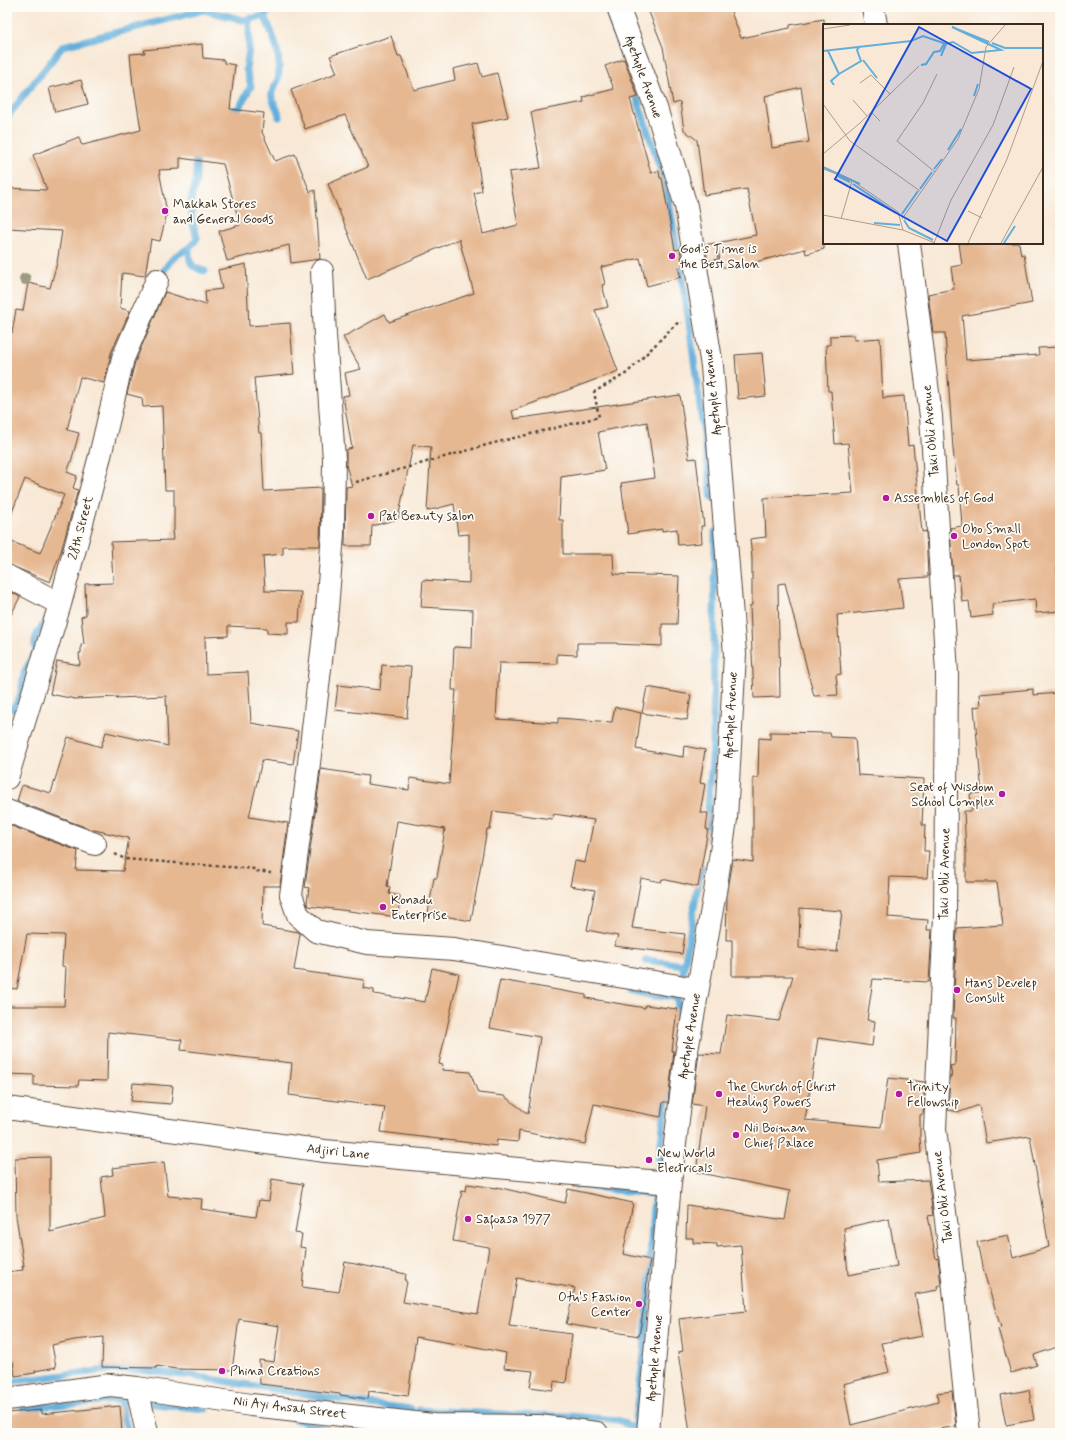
<svg xmlns="http://www.w3.org/2000/svg" width="1067" height="1440" viewBox="0 0 1067 1440" font-family="Mynerve,sans-serif">
  <style>
    .lines { fill: none; stroke-linecap: round; stroke-linejoin: round }
    .stream { stroke: #62afdc; stroke-width: 7 }
    .building { fill: #e6b892; fill-rule: evenodd }
    .minor-casing { stroke: #574639; stroke-width: 24 }
    .path { stroke: #574639; stroke-width: 2.5; stroke-dasharray: 3 3; stroke-linecap: butt }
    .minor { stroke: #fff; stroke-width: 22 }
    .tree { fill: #9f9a80 }
    .poi-dot { fill: #b5179e; stroke: #fdfcf7; stroke-width: 1.5 }
    .labels { text-anchor: middle; dominant-baseline: central; stroke-width: 3.5; stroke-linejoin: round; paint-order: stroke }
    .street-label { font-size: 13px; fill: #3b2a1e; stroke: #fdfcf7 }
    .poi-label { font-size: 13px; fill: #3b2a1e; stroke: #fdfcf7; text-anchor: start }
    .inset-river { fill: none; stroke: #62afdc; stroke-width: 2 }
    .inset-road { fill: none; stroke: #ac9c8c; stroke-width: 1 }
    .view { fill: #1d4ed8; fill-opacity: 0.15; stroke: #1d4ed8; stroke-width: 2 }
    .inset-edge { fill: none; stroke: #3b2a1e; stroke-width: 2 }
  </style>
  <rect width="100%" height="100%" fill="#fdfcf7"/>
  <filter id="ink" filterUnits="userSpaceOnUse"><feTurbulence type="fractalNoise" baseFrequency=".025" numOctaves="2"/><feDisplacementMap in="SourceGraphic" scale="8" xChannelSelector="R" yChannelSelector="G"/><feConvolveMatrix kernelMatrix="1 2 1 2 8 2 1 2 1" color-interpolation-filters="sRGB"/></filter>
  <filter id="wash" filterUnits="userSpaceOnUse"><feTurbulence type="fractalNoise" baseFrequency=".012" numOctaves="4" result="noise"/><feDisplacementMap in="SourceGraphic" scale="16" xChannelSelector="R" yChannelSelector="G"/><feGaussianBlur stdDeviation="0.9" result="paint"/><feColorMatrix in="noise" values="0 0 0 0 0 0 0 0 0 0 0 0 0 0 0 0 0 1.4 0 .05"/><feComposite in="paint" operator="in"/></filter>
  <g filter="url(#wash)">
    <rect width="100%" height="100%" fill="#f8e8d5"/>
    <g class="lines">
      <path class="stream" d="M607,7l21,64
        M264,16c10,19 18,41 14,63 -1,6 -8,11 -6,18 1,7 7,12 7,20
        M634,89l26,79 9,35 19,112 24,183
        M227,113l12,-5 12,-22 -5,-17 3,-20v-31
        M7,117l56,-71 141,-36 39,10 21,-4 9,-9
        M189,249c0,14 2,19 16,22
        M161,280c2,-9 7,-18 15,-24 9,-6 15,-8 21,-18l-5,-18 -1,-21 5,-16v-21l3,-11
        M38,657c-7,-17 -2,-24 9,-37
        M12,709l8,-11 4,-24 6,-13 6,-9
        M706,837l7,-90 2,-215
        M646,960l38,5
        M630,990l23,6h17l8,3
        M672,1061l7,-66 22,-128
        M577,1185l78,10
        M7,1382l100,-12h33l52,6 177,28 42,5
        M120,1401l8,32
        M23,1408l93,-8 90,9
        M419,1410l100,5 50,1 49,4 19,10
        M294,1419l33,11 25,3
        M634,1428l10,-72 9,-146 14,-117"/>
    </g>
    <g id="blocks">
      <path class="building" d="M647,7h82l12,31 49,-10v-3l34,-6v230l-18,5 -1,-5 -68,18h-16l-4,-24 39,-8 -9,-46 -43,6 -7,-55 -13,-10 -4,-28 -7,2 -10,-57zM801,87l8,55 -37,6 -7,-52z
        M391,36l7,20h3l13,34 41,-10 -2,-11 25,-6 4,14 15,-4 11,44 -36,7 10,67 -8,2 9,41 35,-9 -9,-53 32,-4 -10,-56 53,-10 -1,-5 31,-8 -9,-23 19,-7 14,38 -8,2 21,74 8,-2 1,7h2l13,72 5,-1 3,18 -5,1 3,9 -34,9 -7,-28 -39,9 4,17 -3,1 6,22 -13,3 23,61 -106,40 2,8 166,-24 9,64 7,-1 8,68h-3l1,17 -24,2 -1,-16 -15,2v-2l-34,5 -7,-51 34,-5 -8,-56 -49,10 7,38 -44,7 -2,43h4v34h50l1,20 65,2 -2,48h-15v22l-45,-2v-1h-40v12l-20,-1v10l-58,-1 -3,56 62,4v-5l54,4 3,-15 26,6 -5,36 47,8 1,-11 21,4 -5,33 5,1 -5,29h8l-2,16h2l-10,58 -36,-8 -1,3 -20,-4 -9,50 53,6 -3,20 -68,-8 4,-10 -31,-6 8,-40 -25,-4 5,-25 10,2 9,-43 -40,-6 -2,5 -59,-8 -3,18h-3l-16,92 -43,-8 6,-35h3l8,-49 -48,-8 -10,65 3,1 -1,7 11,2 -2,21 -90,-11 -1,-3 2,-15 -4,-1 16,-118 47,7 -1,8 42,6 1,-12 39,6 7,-94h-4l2,-43 18,1 1,-38 -52,-3 2,-27 46,3v-49l-11,1 -4,-31 -27,7 4,-64 -18,-2 -15,74 -26,7 -1,20h-26l1,-59 6,-1 -6,-21v-15l6,-2 -9,-52 6,-1 -4,-22 16,-4 -18,-32 42,-23 4,8 85,-29 -15,-54 -92,40 -39,-95 40,-17 -23,-52 -40,14 -14,-39 46,-17 -7,-17z
        M202,44l1,14 21,2v3l11,2 -5,44 34,4 -2,19 13,29 20,-7 15,38 5,-2 5,69 -29,4 -2,-18 -62,16 -8,-30 21,-6 -17,-61 -43,-6v11l-21,1 8,43 -7,28 -9,-2 -6,37 -23,-3 -2,35 10,3 -19,42 -7,30 -24,-6 -13,53 12,3 -8,29 -4,10 10,4 -4,12 5,2 -17,61 -11,31 -43,-18v-24l33,13 24,-58 -39,-16 -16,41h-2v-188l5,1 4,-23 7,1 5,-28 22,5 7,-25 5,-32 -55,-3v-40l40,2 -14,-35 46,-18 2,7 2,1 58,-15 -7,-44h-1l-3,-32 15,-1 -1,-3z
        M81,80l7,24 -33,8 -6,-24z
        M715,243l3,16 -10,2 -3,-16z
        M959,243h60l2,12 3,-1 8,49 -70,13 4,44 73,-5 -1,-7 22,-1v210h-4l4,54 -24,2 -1,-14 -43,5 1,11 -22,3 -2,-17 -7,1 -3,-27h-6l-3,-47 12,-2 -3,-41h-2l-4,-36 -8,-116h-12l-5,-39 26,-5 -3,-22 11,-2z
        M246,264l3,62 41,-3 4,51 -40,4 5,55h2l3,58 57,-3 -1,58h-37v8l-20,2 2,35 36,1 -2,30h-11v12l-21,-1v-5l-39,-2v10l-23,1 1,37 42,-2 3,51 47,8 -5,33 -31,-4 -13,57 39,6 -8,63h-17l-1,40 37,6 1,2 -6,36 70,10 -1,8 11,2v4l51,8 7,-34 27,6 -20,90 4,1 -1,5 28,2 8,21 26,3 24,18 12,-77 -50,-9 10,-48 86,15v3l59,10v-3l32,4 -5,42h2l-6,51h-5l-2,15 -67,-13 -9,40 -66,-13 -1,11 -21,-2 -1,6 -115,-14 4,-25 -96,-12 3,-32 -111,-13 1,-10 -74,-8 -1,49 -28,-1 -1,6 -44,-1v-10l-27,-1v-68h57l2,-39 -4,-1 2,-31 -37,-1 -10,55 -10,-1v-157l2,-6 69,26 -2,19 47,1 6,-33 -39,-9 -73,-28 5,-16 29,8 17,-56 33,10 5,-15 62,14 -2,-50 -49,2 1,-1 -43,2 -25,-5 7,-33 23,4 -1,-12h2v-8l3,-1 -3,-27 5,-2 -1,-31 28,-1 -2,-41 62,-2 -1,-9h2v-41h-9l-3,-84 -19,1 -1,-9 -15,-4 8,-32 30,-70 41,13 -1,-14 17,-2 -4,-19z
        M854,335v5l26,-2 3,60 21,-2 4,50 5,-1 9,87 4,-1 2,46 -29,2 4,29 -66,7 4,59 -5,1 2,20 -24,1 -29,-113 -7,1 2,113 -26,1 -4,-92 2,-1v-47l-2,-19 16,-2 -2,-39 89,-5 -5,-50 -13,1 -4,-53h-3l-2,-46h4v-9z
        M762,353l4,43 -28,3 -3,-44z
        M7,590l13,7 -13,26z
        M382,665l29,2 -4,51 -72,-8 3,-25 42,5z
        M647,687l44,8 -4,25 -45,-7z
        M1033,689v6l27,-2v436l-4,1 4,21v195l-26,9 3,10 -26,8 -13,-44 3,-1 -19,-62 -5,-24 31,-7 5,23 36,-11 -19,-111 -44,7 -7,-38 -19,7 -12,-2 2,-34h2l-2,-10 5,-1 1,-47h-3l4,-90 46,-3 -6,-43h-31v-29l-2,-42h8l-2,-17 12,-1 -8,-86 7,-1 -1,-12z
        M770,732l60,1 1,4 24,1 3,37 66,4 -2,46h3l-1,26h5l-2,27 -37,-1 -2,40 40,3 -1,10h5l-3,52 -56,-3 -6,41 8,1 -3,25 -54,-8 -13,82 76,7 7,-49 37,4 -2,32 -3,1v24l1,14 -44,7 2,22 49,-2 5,35 -5,1 8,43 2,-1 3,27 -4,1 1,4 -23,4 8,42 -42,7 8,29 -46,12 8,41 87,-23 -1,-9 15,-2 4,35 -38,7h-228l-12,-81 5,-1 -4,-32 67,-8 -5,-66 -24,2v-3l-24,-1v-5h-7l1,-33 98,15 5,-29 -94,-19 9,-66 -13,-2 7,-51 22,1 6,-39 52,6 14,-45h-61v-36h-6l1,-43 6,-38 20,3v-84h5l1,-40 11,1zM800,908l42,3 -5,41 -38,-4zM889,1218l8,48 -49,9 -4,-47z
        M133,1083l40,3 -2,18 -40,-3z
        M50,1157v75l55,-14 -4,-41 12,-2 -1,-7 52,-6 4,34 34,3 -1,10 55,8 3,-17 10,1 3,-22 31,5 -8,49 7,1 -2,13 6,1 -4,39 37,5 6,-30 61,12 -1,7 2,1 -4,20 75,12 11,-67 -36,-6 9,-51 4,1 1,-7 30,4v-1l68,16 3,-14 65,14 -10,51 27,6 -3,18 -1,16 -7,42 -73,-12 9,-36 -58,-10 -8,48 63,8 -6,49 -12,-2 -1,9 -23,-3 3,-16 -29,-3 2,-15 -49,-10 -1,1 -40,-7 -8,59 -39,-5 -1,8 -28,-4v-1l-80,-10 -1,-24 15,2 5,-36 -40,-7 -7,51 -56,-1 -19,-3 -1,2 -54,-1 1,-30 -29,3 -22,5 4,22 -21,4v2l-20,3 -2,-15 -6,1v-90l16,-2 -1,-4h2l-8,-50 -1,-58z
        M1029,1390l5,30 -28,5 -6,-30z
        M120,1406l2,27h-115v-20l35,-3v4z"/>
    </g>
  </g>
  <g filter="url(#ink)">
    <use href="#blocks" fill-opacity="0" stroke="#574639" stroke-width="1"/>
    <g class="lines">
      <g class="minor-casing">
        <path id="minor" d="M618,7l38,101 30,98 26,160 23,288 -9,165 -11,73 -29,164 -16,127 -22,250
          M873,7l3,18
          M909,243l22,173 16,257 -2,243 -10,213 18,150 16,154
          M322,271l3,64 9,124 -1,75 -6,75 -20,171 -16,115 7,20 18,16 51,12 87,6 243,40
          M7,576l53,28
          M7,778l53,-174 40,-148 23,-98 34,-78
          M7,811l88,33
          M7,1108l318,43 345,32
          M137,1388l10,45
          M7,1399l103,-14 27,3 114,17 182,20 106,1 58,7"/>
      </g>
      <path class="path" d="M356,482l134,-38 109,-27 -5,-25 33,-19 49,-49 6,-2
        M115,854l10,5 130,10 2,2 14,2"/>
      <use href="#minor" class="minor"/>
    </g>
    <circle class="tree" cx="25" cy="279" r="6"/>
  </g>
  <g class="poi-dot">
    <circle cx="165" cy="211" r="4"/>
    <circle cx="672" cy="256" r="4"/>
    <circle cx="886" cy="498" r="4"/>
    <circle cx="371" cy="516" r="4"/>
    <circle cx="954" cy="536" r="4"/>
    <circle cx="1002" cy="794" r="4"/>
    <circle cx="383" cy="907" r="4"/>
    <circle cx="957" cy="990" r="4"/>
    <circle cx="719" cy="1094" r="4"/>
    <circle cx="899" cy="1094" r="4"/>
    <circle cx="736" cy="1135" r="4"/>
    <circle cx="649" cy="1160" r="4"/>
    <circle cx="468" cy="1219" r="4"/>
    <circle cx="639" cy="1304" r="4"/>
    <circle cx="222" cy="1371" r="4"/>
  </g>
  <g class="labels">
    <g class="street-label">
      <text transform="translate(643 77) rotate(70)">Apetuple Avenue</text>
      <text transform="translate(713 392) rotate(-96)">Apetuple Avenue</text>
      <text transform="translate(931 431) rotate(-95)">Taki Obli Avenue</text>
      <text transform="translate(81 528) rotate(-75)">28th Street</text>
      <text transform="translate(731 715) rotate(-87)">Apetuple Avenue</text>
      <text transform="translate(945 874) rotate(-89)">Taki Obli Avenue</text>
      <text transform="translate(690 1036) rotate(-81)">Apetuple Avenue</text>
      <text transform="translate(338 1152) rotate(6)">Adjiri Lane</text>
      <text transform="translate(943 1197) rotate(-97)">Taki Obli Avenue</text>
      <text transform="translate(655 1358) rotate(-85)">Apetuple Avenue</text>
      <text transform="translate(290 1408) rotate(7)">Nii Ayi Ansah Street</text>
    </g>
    <g class="poi-label">
      <text x="173" y="204">Makkah Stores<tspan x="173" dy="15">and General Goods</tspan></text>
      <text x="680" y="249">God's Time is<tspan x="680" dy="15">the Best Salon</tspan></text>
      <text x="894" y="498">Assembles of God</text>
      <text x="379" y="516">Pat Beauty salon</text>
      <text x="962" y="529">Obo Small<tspan x="962" dy="15">London Spot</tspan></text>
      <text x="994" y="787" text-anchor="end">Seat of Wisdom<tspan x="994" dy="15">School Complex</tspan></text>
      <text x="391" y="900">Konadu<tspan x="391" dy="15">Enterprise</tspan></text>
      <text x="965" y="983">Hans Develep<tspan x="965" dy="15">Consult</tspan></text>
      <text x="727" y="1087">The Church of Christ<tspan x="727" dy="15">Healing Powers</tspan></text>
      <text x="907" y="1087">Trinity<tspan x="907" dy="15">Fellowship</tspan></text>
      <text x="744" y="1128">Nii Boiman<tspan x="744" dy="15">Chief Palace</tspan></text>
      <text x="657" y="1153">New World<tspan x="657" dy="15">Electricals</tspan></text>
      <text x="476" y="1219">Safoasa 1977</text>
      <text x="631" y="1297" text-anchor="end">Otu's Fashion<tspan x="631" dy="15">Center</tspan></text>
      <text x="230" y="1371">Phina Creations</text>
    </g>
  </g>
  <g transform="translate(823 24)">
    <rect width="220" height="220" fill="#f8e8d5"/>
    <path class="inset-river" d="M169,19l13,5h38M0,27l88,-10 12,-5 23,8 7,-2 19,11 29,-3 -49,-23 37,15M5,27l11,23 -8,7 3,4M118,32l5,-12M40,36l14,18M98,41l5,-1 8,-12 6,-1 4,-7M16,50l22,-13 -4,-11 3,-4M151,72l4,-12M125,126l13,-21M0,143l37,17M111,145l8,-10M15,152l12,6M30,160l43,29M97,165l12,-17M79,190l16,-23M81,196l5,8 24,12M51,199l26,2M181,219l11,-17"/>
    <path class="inset-road" d="M0,5l27,-4M37,59l11,-8 19,19M30,76l14,16M0,80l27,37 70,50M48,88l9,9M0,130l37,-31 59,-57M0,145l27,10 48,33 5,18M112,148l-38,-31 26,-38 14,-29M145,187l14,7M0,191l80,15 32,13M18,195l11,-38M79,195l56,-80 21,-50 7,-42 19,-22M111,219l17,-43 42,-75 21,-58M145,219l39,-84 36,-98M178,219l42,-76"/>
    <path class="view" d="M96,3l112,62 -84,152 -112,-62z"/>
    <rect width="220" height="220" class="inset-edge"/>
  </g>
  <rect width="1067" height="1440" fill="none" stroke="#fdfcf7" stroke-width="24"/>
</svg>
